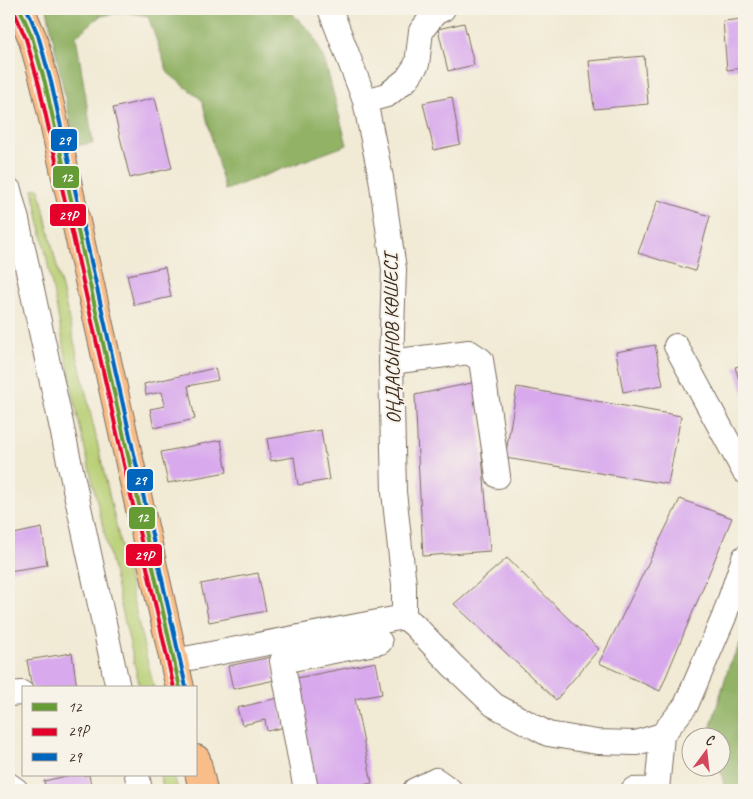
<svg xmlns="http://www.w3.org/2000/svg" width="753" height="799" viewBox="0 0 753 799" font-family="Caveat,sans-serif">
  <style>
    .green { fill: #b8cf74; stroke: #7a7c49 }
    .forest { fill: #92b266; stroke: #666e42 }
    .building { fill: #d8a9ed }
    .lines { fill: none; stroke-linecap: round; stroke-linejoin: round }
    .minor-casing { stroke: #7b6d5e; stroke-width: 26 }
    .major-casing { stroke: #7b6d5e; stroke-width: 30 }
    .minor { stroke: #fff; stroke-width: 24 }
    .major { stroke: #f8bd89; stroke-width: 28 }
    .bus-1-casing { stroke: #f7f3e8; stroke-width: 8 }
    .bus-2-casing { stroke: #f7f3e8; stroke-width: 8 }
    .bus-3-casing { stroke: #f7f3e8; stroke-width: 8 }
    .bus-1 { stroke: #669c35; stroke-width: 4 }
    .bus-2 { stroke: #e4002b; stroke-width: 4 }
    .bus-3 { stroke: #0065bd; stroke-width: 4 }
    .labels { text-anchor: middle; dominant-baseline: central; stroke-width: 4; stroke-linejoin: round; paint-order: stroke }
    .street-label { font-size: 20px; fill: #3b2a1e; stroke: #f7f3e8 }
    .line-badge { stroke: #f7f3e8; stroke-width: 2 }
    .badge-label { font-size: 14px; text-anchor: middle; font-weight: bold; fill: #fff }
  </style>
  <rect width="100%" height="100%" fill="#f7f3e8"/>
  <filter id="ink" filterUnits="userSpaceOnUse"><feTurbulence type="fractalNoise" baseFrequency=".02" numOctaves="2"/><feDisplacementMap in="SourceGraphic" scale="10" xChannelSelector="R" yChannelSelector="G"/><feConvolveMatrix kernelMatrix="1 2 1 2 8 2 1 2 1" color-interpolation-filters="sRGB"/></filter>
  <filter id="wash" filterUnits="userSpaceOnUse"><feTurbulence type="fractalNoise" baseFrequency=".0096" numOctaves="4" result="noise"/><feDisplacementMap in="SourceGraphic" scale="20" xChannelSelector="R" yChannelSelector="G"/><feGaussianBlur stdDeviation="1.12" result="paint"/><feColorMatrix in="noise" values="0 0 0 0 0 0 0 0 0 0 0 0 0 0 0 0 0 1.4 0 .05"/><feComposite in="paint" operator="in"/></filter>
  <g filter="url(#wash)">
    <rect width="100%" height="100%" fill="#f1ead5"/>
    <path class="green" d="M39,188l105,459 10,41h-14l-61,-265 -46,-234z
      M160,775h14l4,15h-14z"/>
    <path class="forest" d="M47,9h241l25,25 12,28 22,83 -122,45 -23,-90 -34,-27 -20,-57 -23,-4 -25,4 -24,20 17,107 -18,3z
      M744,636v154h-19l-5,-23v-31h-7l-2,-10 18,-60z"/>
    <g id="blocks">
      <path class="building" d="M744,19v49l-17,2 -4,-49z
        M464,23l10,42 -26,6 -10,-42z
        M644,56l4,48 -54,5 -5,-48z
        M452,97l8,47 -26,6 -11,-47z
        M155,98l17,70 -42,10 -17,-70z
        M658,200l52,16 -15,55 -57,-18z
        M165,267l6,30 -37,8 -7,-30z
        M655,345l8,40 -40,7 -7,-40z
        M744,365v31l-9,-29z
        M215,368l3,12 -30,6 7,33 -41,9 -4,-19 15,-3 -3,-14 -16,3 -2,-11z
        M476,382l14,169 -67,5 -8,-161z
        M517,387l164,29 -13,68 -163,-26z
        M321,430l8,50 -31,5 -4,-28 -23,4 -4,-22z
        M221,440l6,32 -59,11 -7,-31z
        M680,499l52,19 -72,173 -61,-28z
        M42,528l5,37 -38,6v-36z
        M507,558l92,91 -43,51 -102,-96z
        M258,573l8,38 -57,11 -8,-38z
        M72,653l5,35h-45l-5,-28z
        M271,657l4,23 -42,9 -5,-23z
        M376,662l6,32 -27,5 17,84 -9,2 1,5h-50l-22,-111z
        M278,698l7,29 -18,4 -2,-11 -23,5 -5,-17z
        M71,775h18l3,15h-46l-2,-9z"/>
    </g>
  </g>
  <g filter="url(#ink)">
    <use href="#blocks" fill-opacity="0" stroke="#7b6d5e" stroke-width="1"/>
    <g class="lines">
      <g class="minor-casing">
        <path id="minor" d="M330,9l35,92 16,77 13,91 -3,93 3,130 10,93v32
          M365,101l22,-6 20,-16 10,-15 4,-33 14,-18 8,-4
          M9,190l8,30
          M9,222l8,-2 101,468
          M676,346l68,125
          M391,362l78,-10 12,8 17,116
          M174,661l230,-44 10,8 38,40 42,40 54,29 49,8 39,1 26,-8 24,-30 38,-88 20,-59
          M9,694l13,-1
          M137,775l3,15
          M9,785l7,5
          M306,790l-24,-129 98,-19
          M415,790l21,-10 14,10
          M633,790l24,-1
          M657,790l5,-55"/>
      </g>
      <g class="major-casing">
        <path id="major" d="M20,9l12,28 13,46 135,605
          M196,759l7,31"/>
      </g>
      <use href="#minor" class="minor"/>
      <use href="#major" class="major"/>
      <g class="bus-1-casing">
        <path id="bus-1" d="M20,9l12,28 13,46 135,605"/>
      </g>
      <g class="bus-2-casing">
        <path id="bus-2" d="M14,11l12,28 13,46 135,603"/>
      </g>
      <g class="bus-3-casing">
        <path id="bus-3" d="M27,9l11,26 13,47 135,605"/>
      </g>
      <use href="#bus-1" class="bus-1"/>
      <use href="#bus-2" class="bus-2"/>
      <use href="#bus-3" class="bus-3"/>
    </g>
  </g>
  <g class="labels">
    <g class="street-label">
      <text transform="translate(392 339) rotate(-91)">ОҢДАСЫНОВ КӨШЕСІ</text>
    </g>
  </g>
  <g class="line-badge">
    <rect x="50" y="128" width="28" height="24" rx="5" fill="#0065bd"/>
    <rect x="52" y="165" width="28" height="24" rx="5" fill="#669c35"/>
    <rect x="49" y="203" width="38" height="24" rx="5" fill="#e4002b"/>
    <rect x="126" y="468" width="28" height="24" rx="5" fill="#0065bd"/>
    <rect x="128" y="506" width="28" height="24" rx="5" fill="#669c35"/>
    <rect x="125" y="543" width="38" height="24" rx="5" fill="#e4002b"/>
  </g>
  <g class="badge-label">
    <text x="64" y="145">29</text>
    <text x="66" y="182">12</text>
    <text x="68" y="220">29P</text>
    <text x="140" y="485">29</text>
    <text x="142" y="522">12</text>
    <text x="144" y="560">29P</text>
  </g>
  <rect width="753" height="799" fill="none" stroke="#f7f3e8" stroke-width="30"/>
  <rect x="22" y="686" width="175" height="90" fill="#f7f3e8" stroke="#aca397"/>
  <rect x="32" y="703" width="25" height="8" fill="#669c35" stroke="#aca397"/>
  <text x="68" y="712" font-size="15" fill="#3b2a1e">12</text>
  <rect x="32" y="728" width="25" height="8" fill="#e4002b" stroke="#aca397"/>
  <text x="68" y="736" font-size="15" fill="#3b2a1e">29P</text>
  <rect x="32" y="753" width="25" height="8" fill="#0065bd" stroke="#aca397"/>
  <text x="68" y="762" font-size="15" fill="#3b2a1e">29</text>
  <g transform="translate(706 752) rotate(15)"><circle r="24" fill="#f7f3e8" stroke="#aca397"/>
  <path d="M0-4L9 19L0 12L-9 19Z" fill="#d1495b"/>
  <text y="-8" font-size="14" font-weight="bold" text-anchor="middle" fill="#3b2a1e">С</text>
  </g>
</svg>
